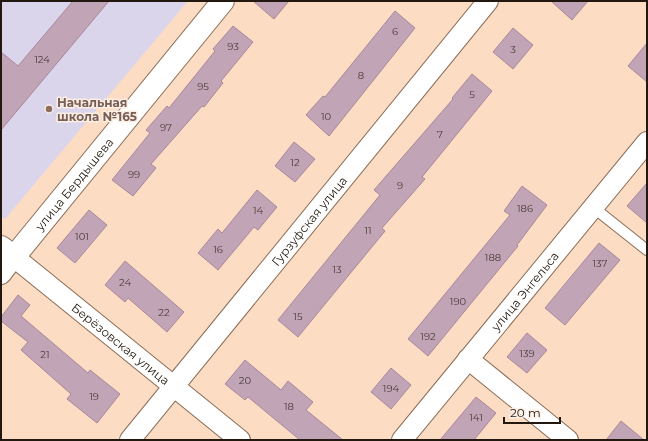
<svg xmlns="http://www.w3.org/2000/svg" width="648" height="441" viewBox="0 0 648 441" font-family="Montserrat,sans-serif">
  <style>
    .education { fill: #dbd5eb }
    .building { fill: #c1a4b5; stroke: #a9879b }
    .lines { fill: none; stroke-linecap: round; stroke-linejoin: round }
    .service-casing { stroke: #8a6d57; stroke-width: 12 }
    .minor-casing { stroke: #8a6d57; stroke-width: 22 }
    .tertiary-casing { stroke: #8a6d57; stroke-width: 24 }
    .service { stroke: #fff; stroke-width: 10 }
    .minor { stroke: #fff; stroke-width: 20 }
    .tertiary { stroke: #fff; stroke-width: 22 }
    .education-dot { fill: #8d6e63; stroke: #fbeee4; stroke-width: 1.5 }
    .labels { text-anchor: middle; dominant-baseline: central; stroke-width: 3; stroke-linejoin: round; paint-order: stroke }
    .number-label { font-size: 10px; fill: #4a3b38 }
    .education-label { font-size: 12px; font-weight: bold; fill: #785e54; stroke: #fbeee4; text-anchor: start }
    .street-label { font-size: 12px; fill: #23180f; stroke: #fbeee4 }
  </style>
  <rect width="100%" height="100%" fill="#fddcc4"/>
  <path class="education" d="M1,1h187l-183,218 -4,-3z"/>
  <path class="building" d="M73,1h36l-108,129v-78l17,14z
    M253,1h36l-15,18z
    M551,1h37l-16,19z
    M395,11l20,17 -86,108 -23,-21 17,-19 2,1z
    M233,26l20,16 -32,39 2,2 -19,24 -2,-1 -51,58 5,4 -23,28 -21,-16 38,-47 -4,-3 21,-24 2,2 46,-57 -2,-2z
    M513,28l20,17 -20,24 -20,-17z
    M647,43v39l-19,-16z
    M472,74l20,17 -70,86 3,2 -43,49 3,3 -87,106 -20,-17 102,-125 -6,-5 79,-91 -1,-1z
    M294,142l21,17 -20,23 -20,-16z
    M647,183v40l-20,-17z
    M522,186l25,19 -30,40 1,1 -90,110 -20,-17 102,-124 -6,-4z
    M257,190l20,17 -19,23 -4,-3 -36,43 -20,-17 20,-24 4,4z
    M89,210l18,15 -32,38 -18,-15z
    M599,243l21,17 -55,65 -20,-17z
    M125,261l59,51 -17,20 -39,-34 -3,4 -20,-17z
    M18,295l12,10 -9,11 67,57 2,-3 30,24 -23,29 -30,-24 4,-5 -50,-44 7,-8 -27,-21v-4z
    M527,333l20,17 -20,23 -20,-16z
    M245,360l36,30 7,-9 25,21 -7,8 37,30h-43l-52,-43 -3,3 -20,-16z
    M391,368l20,17 -20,24 -20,-17z
    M476,397l20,16 -22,27h-34z
    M621,421l23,19h-38z"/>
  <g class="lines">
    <g class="service-casing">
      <path id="service" d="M594,208l53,42"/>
    </g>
    <g class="minor-casing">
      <g id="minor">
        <path id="s1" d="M1,274l13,-17 226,183"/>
        <path d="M468,359l100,81"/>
        <path id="s2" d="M130,440l358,-439"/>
        <path id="s3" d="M402,440l245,-298"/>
      </g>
    </g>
    <g class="tertiary-casing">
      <g id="tertiary">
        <path id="s4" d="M1,247l13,10 209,-256"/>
      </g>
    </g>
    <use href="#service" class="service"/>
    <use href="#minor" class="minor"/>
    <use href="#tertiary" class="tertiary"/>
  </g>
  <circle class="education-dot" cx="49" cy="109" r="4"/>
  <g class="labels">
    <g class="number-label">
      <text x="395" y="31">6</text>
      <text x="233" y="46">93</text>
      <text x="513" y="49">3</text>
      <text x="42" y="59">124</text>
      <text x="361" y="75">8</text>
      <text x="203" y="86">95</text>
      <text x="472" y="94">5</text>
      <text x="326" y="116">10</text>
      <text x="166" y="127">97</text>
      <text x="440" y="134">7</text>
      <text x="295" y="162">12</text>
      <text x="134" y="174">99</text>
      <text x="400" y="185">9</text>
      <text x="525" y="208">186</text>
      <text x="258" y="210">14</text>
      <text x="368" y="230">11</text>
      <text x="82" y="236">101</text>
      <text x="218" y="249">16</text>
      <text x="493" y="257">188</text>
      <text x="600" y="263">137</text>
      <text x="337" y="269">13</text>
      <text x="125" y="282">24</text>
      <text x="458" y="301">190</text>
      <text x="164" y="312">22</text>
      <text x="298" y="316">15</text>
      <text x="428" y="336">192</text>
      <text x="527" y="353">139</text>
      <text x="45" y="354">21</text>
      <text x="245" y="380">20</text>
      <text x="391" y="388">194</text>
      <text x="94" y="396">19</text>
      <text x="289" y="406">18</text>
      <text x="476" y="417">141</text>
    </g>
    <g class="education-label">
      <text x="57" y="102">Начальная<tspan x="57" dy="14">школа №165</tspan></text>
    </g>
    <g class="street-label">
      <text stroke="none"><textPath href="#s4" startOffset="111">улица Бердышева</textPath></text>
      <text stroke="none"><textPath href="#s2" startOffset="283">Гурзуфская улица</textPath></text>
      <text stroke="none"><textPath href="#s3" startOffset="193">улица Энгельса</textPath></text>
      <text stroke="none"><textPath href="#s1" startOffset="159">Берёзовская улица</textPath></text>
    </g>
  </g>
  <rect width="648" height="441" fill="none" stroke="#23180f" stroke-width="4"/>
  <path d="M504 417v6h56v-6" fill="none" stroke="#23180f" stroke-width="2"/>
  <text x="510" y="417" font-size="12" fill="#23180f" stroke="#fbeee4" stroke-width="3" paint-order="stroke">20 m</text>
</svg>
